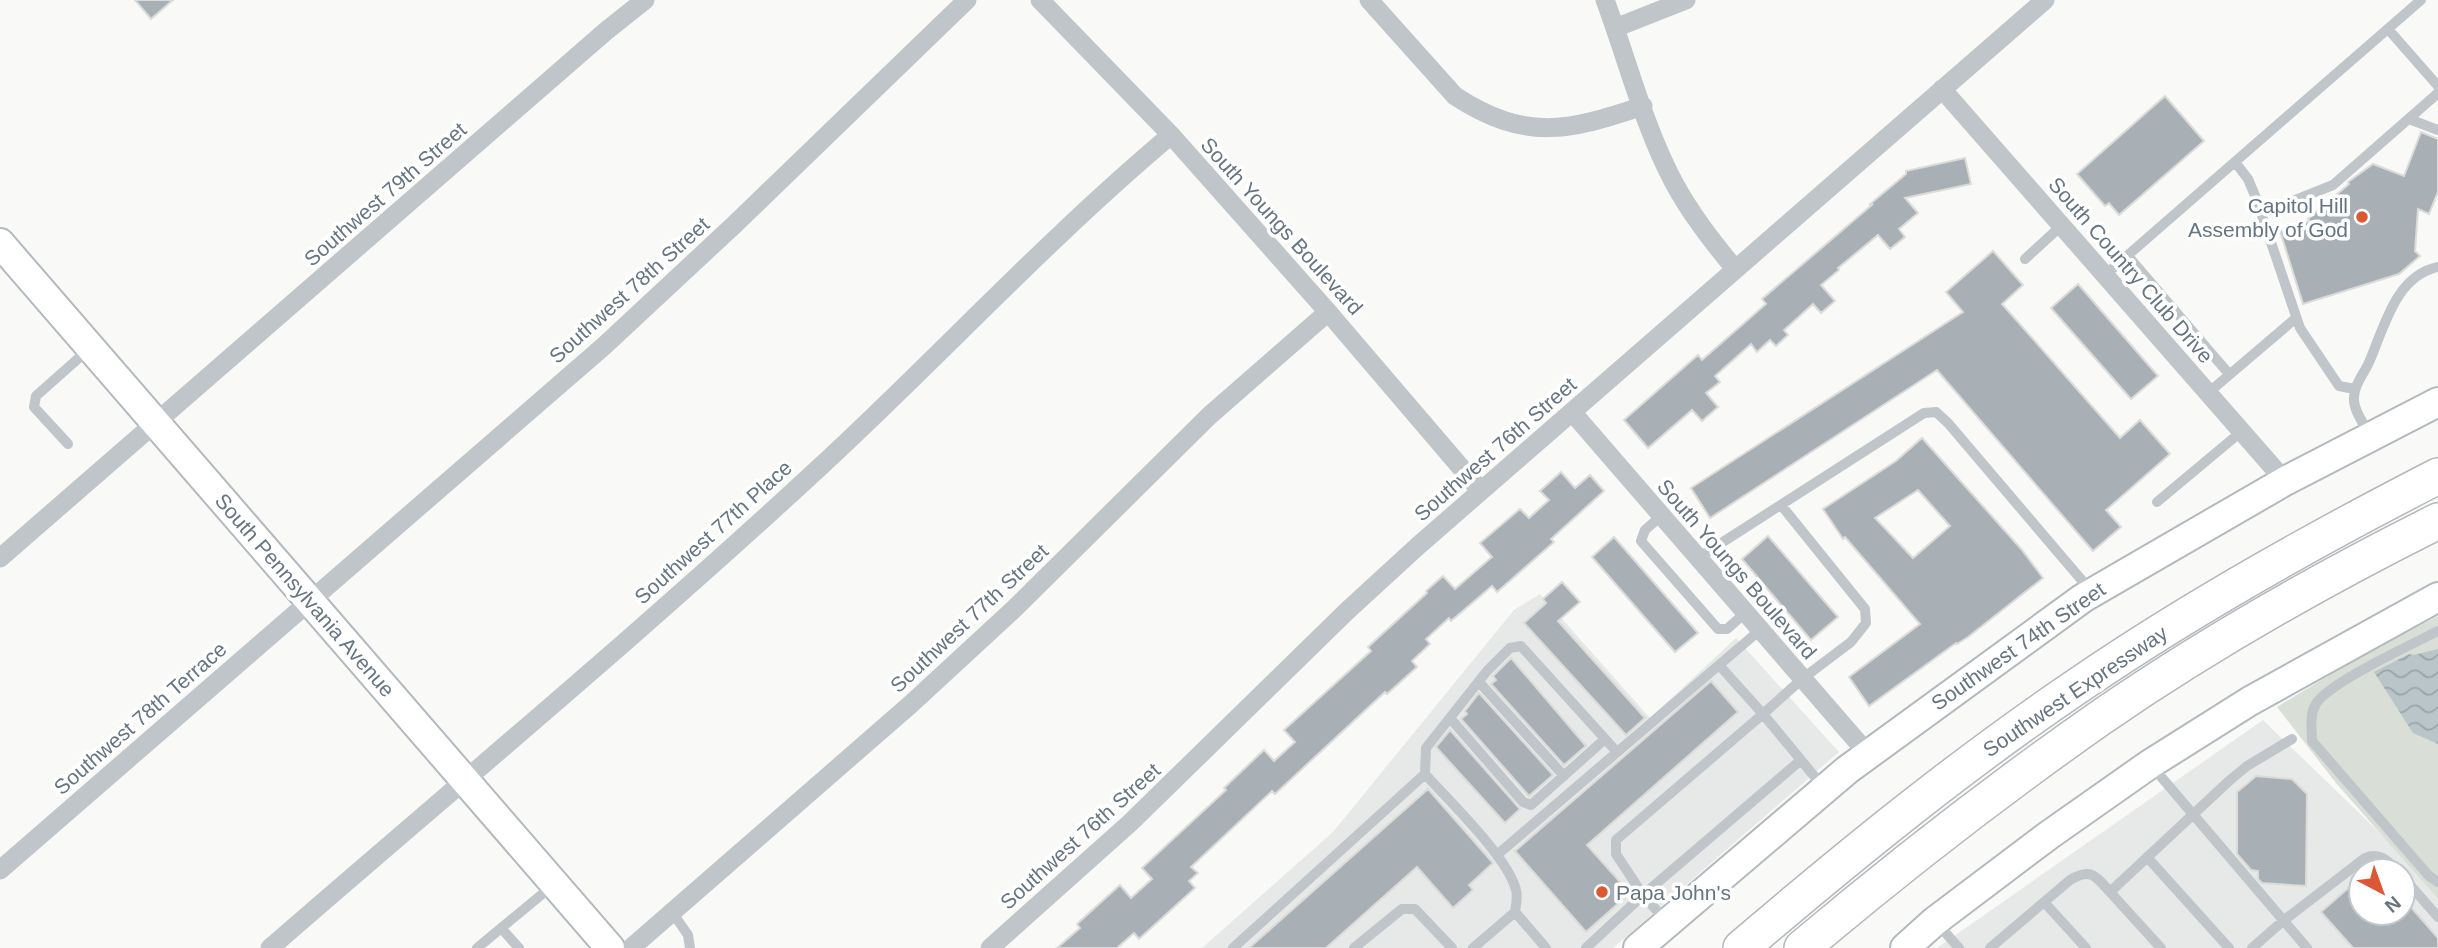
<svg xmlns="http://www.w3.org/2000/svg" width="2438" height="948" viewBox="0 0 2438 948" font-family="Helvetica,sans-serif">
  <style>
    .built { fill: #e7e8e8; fill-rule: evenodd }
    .grass { fill: #d9ded6 }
    .water { fill: url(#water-waves) }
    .building { fill: #a8b0b6; stroke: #dbdbd9; stroke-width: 2; fill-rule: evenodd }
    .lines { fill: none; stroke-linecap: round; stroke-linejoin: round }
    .secondary-casing { stroke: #b3b9bd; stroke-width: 32 }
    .motorway-casing { stroke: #b4b8bc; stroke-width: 38 }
    .service { stroke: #c0c5c9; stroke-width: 10 }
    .minor { stroke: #c0c5c9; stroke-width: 19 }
    .secondary { stroke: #fff; stroke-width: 28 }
    .motorway { stroke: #fff; stroke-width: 35 }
    .poi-dot { fill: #dc5834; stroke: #fff; stroke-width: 2.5 }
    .labels { text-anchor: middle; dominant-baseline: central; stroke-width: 7; stroke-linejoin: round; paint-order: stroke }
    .street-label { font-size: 21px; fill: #667581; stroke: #fff }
    .poi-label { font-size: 21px; fill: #667581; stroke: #fff; text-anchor: end }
  </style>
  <defs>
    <pattern id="water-waves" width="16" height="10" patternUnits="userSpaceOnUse" patternTransform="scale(1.75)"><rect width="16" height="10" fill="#b9c5c9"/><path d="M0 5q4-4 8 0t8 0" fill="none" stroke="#9aa5a9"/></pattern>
  </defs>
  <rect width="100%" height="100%" fill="#f9f9f7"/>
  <path class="built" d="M1540,594l110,124 86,-80 103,114 -226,196h-411l131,-116 181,-222z
    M2263,720l120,116 55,63v49h-501zM2361,871h42v42h-42z"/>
  <path class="grass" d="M2438,616v283l-102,-116 -59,-76 94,-57z"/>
  <path class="water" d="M2438,649v95l-25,-11 -39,-61 35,-18 5,1z"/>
  <path class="building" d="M135,0h38l-22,19z
    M2165,96l39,45 -85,74 -10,-12 -4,3 -28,-32z
    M2421,132l17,7v53l-9,22 -11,-5 -3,42 5,5 -21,18 -96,30 -23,-73 30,-10 -2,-2 41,-35 -1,-2 25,-18 31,12z
    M1965,158l6,26 -66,14 13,15 -19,16 6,8 -15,12 -12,-14 -40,33 1,2 -18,15 14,16 -14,12 -8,-9 -29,26 4,5 -12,11 -6,-6 -13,12 -6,-8 -36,32 5,6 -14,11 12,14 -16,14 -10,-11 -44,38 -24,-28 74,-65 4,5 64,-56 -4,-5 111,-95 -4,1 37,-31v-3z
    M1993,251l30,34 -21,19 118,134 20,-18 30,34 -64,56 15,17 -28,24 -156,-181 -227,148 -19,-30 272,-176 -17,-20z
    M2078,284l80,92 -27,23 -80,-91z
    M1922,438l100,112 21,28 -75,59 -11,7 -1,-1 -87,63 -20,-29 71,-53 -75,-87 -2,2 -20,-30 73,-48zM1918,490l32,36 -37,32 -38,-40z
    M1561,472l14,16 15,-13 14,16 -53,48 3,3 -57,50 -5,-6 -41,35 -2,-3 -23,21 4,5 -18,17 5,6 -30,27 -2,-2 -110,102 -3,-3 -81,76 7,6 -9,8 6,7 -56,51 -5,-6 -17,15h-60l23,-20 -3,-4 43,-39 11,13 21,-19 -10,-11 84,-78 -2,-2 40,-38 10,11 21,-19 -11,-12 87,-79 -3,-4 59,-54 -1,-2 17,-15 12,13 37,-32 -12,-14 40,-34 9,9 20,-18 -9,-9z
    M1768,536l70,81 -27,23 -69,-81z
    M1614,537l84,96 -23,19 -83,-95z
    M1562,582l18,20 -22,19 87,97 -19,17 -102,-112 22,-20 -3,-4z
    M1511,658l75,88 -22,19 -73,-81 5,-4 -3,-4z
    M1711,681l27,31 -151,133 43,48 -44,39 -71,-81z
    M1479,693l74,82 -24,21 -68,-77 6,-5 -2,-3z
    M1450,730l70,79 -15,14 -69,-76z
    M2256,776l36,3 15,15 -1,92 -44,-3 -4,-4v-8l-7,-1 -14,-16v-62z
    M1428,789l65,74 -24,22 4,5 -20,18 -36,-41 -91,81h-77z
    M2361,877v36h42v-15l35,40v10h-85l-32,-36z"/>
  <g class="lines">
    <g class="secondary-casing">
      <path id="secondary" d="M0,243l610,705
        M1638,948l209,-178 236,-172 202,-117 153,-79
        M1905,948l30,-27 114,-86 101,-71 100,-63 188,-104"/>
    </g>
    <g class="motorway-casing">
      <path id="motorway" d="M1741,948c108,-92 217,-181 335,-261 115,-79 237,-147 362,-211
        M1802,948c96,-81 195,-158 298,-230 107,-74 222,-139 338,-197"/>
    </g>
    <path class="service" d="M2388,29l50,57
      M2409,119l29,11
      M2235,162l13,17 8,19 44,130 39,58 16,3
      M2262,213l71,-28 105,-92
      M2128,256l101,118
      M2025,259l36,-33
      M2105,275l316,-275
      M2208,393l88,-75
      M2369,434c-5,-10 -15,-23 -15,-34 -1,-15 11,-27 16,-40 15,-35 26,-84 68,-93
      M68,444l-34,-37 2,-11 53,-47
      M2157,502l85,-71
      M1781,505l84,104 1,14 -15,19 -49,37 -39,35 61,74
      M1661,516l-16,14 -4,11 77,88h9l18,-16
      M1698,558l226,-145 12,-1 12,11 143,168
      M2438,631c-25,13 -110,52 -122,73 -7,11 -4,25 -4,37l117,135 9,6
      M1479,682l85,94
      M1450,718l73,84 8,3 74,-66
      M2151,765l156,183
      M1425,774l1,-26 61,-77 23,-23 11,-2 96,106
      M1497,855l222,-190
      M2147,857l82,91
      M2403,877l35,40
      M2110,892l51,56
      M2044,902l42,46
      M672,912l16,23 2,13
      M1667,922l-24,-27 158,-135
      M1936,922l23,26
      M501,928l18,20
      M477,948l75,-62
      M1233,948l192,-174c24,27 83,83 91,116 2,6 0,15 -1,22
      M1354,948l48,-39h13l37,39
      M1473,948l42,-36 31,36
      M1586,948l57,-53 -27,-41v-14l147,-126 -44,-49 41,-35
      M1990,948l80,-68c21,-12 25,-5 40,12l120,-112 17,-14 45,-27
      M2252,948l31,-27 82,-63c14,-6 23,2 32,13"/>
    <path class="minor" d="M1040,0l131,135 157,177 153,179
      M1369,0l86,96c71,46 113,35 188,10
      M1605,0c22,59 39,126 68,181 17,32 39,60 62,88
      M1615,28l71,-28
      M1942,89l343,392
      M1572,412l296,342
      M0,558l606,-527 39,-31
      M0,870l604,-524 130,-121 233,-225
      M270,948c184,-160 372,-316 551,-482 118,-109 226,-227 350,-331
      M631,948l280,-244 103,-95 195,-193 119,-104
      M990,948l140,-125 217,-212 72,-66 626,-545"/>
    <use href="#secondary" class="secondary"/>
    <use href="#motorway" class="motorway"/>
  </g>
  <g class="poi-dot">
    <circle cx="2362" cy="217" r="7"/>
    <circle cx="1602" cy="892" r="7"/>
  </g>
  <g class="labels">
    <g class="street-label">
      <text transform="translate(385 194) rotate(-41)">Southwest 79th Street</text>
      <text transform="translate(1282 226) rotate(48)">South Youngs Boulevard</text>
      <text transform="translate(2131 270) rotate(49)">South Country Club Drive</text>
      <text transform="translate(629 290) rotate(-42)">Southwest 78th Street</text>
      <text transform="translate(1495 449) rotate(-41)">Southwest 76th Street</text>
      <text transform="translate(713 532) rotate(-42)">Southwest 77th Place</text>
      <text transform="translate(1737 569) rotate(49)">South Youngs Boulevard</text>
      <text transform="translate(305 595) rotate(49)">South Pennsylvania Avenue</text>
      <text transform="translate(969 618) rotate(-43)">Southwest 77th Street</text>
      <text transform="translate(2018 646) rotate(-35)">Southwest 74th Street</text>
      <text transform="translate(2075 691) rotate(-34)">Southwest Expressway</text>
      <text transform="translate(140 718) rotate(-41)">Southwest 78th Terrace</text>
      <text transform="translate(1080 836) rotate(-42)">Southwest 76th Street</text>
    </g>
    <g class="poi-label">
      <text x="2348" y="205">Capitol Hill<tspan x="2348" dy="24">Assembly of God</tspan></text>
      <text x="1616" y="892" text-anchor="start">Papa John's</text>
    </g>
  </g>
  <g transform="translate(2382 892) rotate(139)"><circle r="33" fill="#ffffff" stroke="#c2c8cd" stroke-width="2"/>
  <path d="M0-5L12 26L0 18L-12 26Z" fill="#dc5834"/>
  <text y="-10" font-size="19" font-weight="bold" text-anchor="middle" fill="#667581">N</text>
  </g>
</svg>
